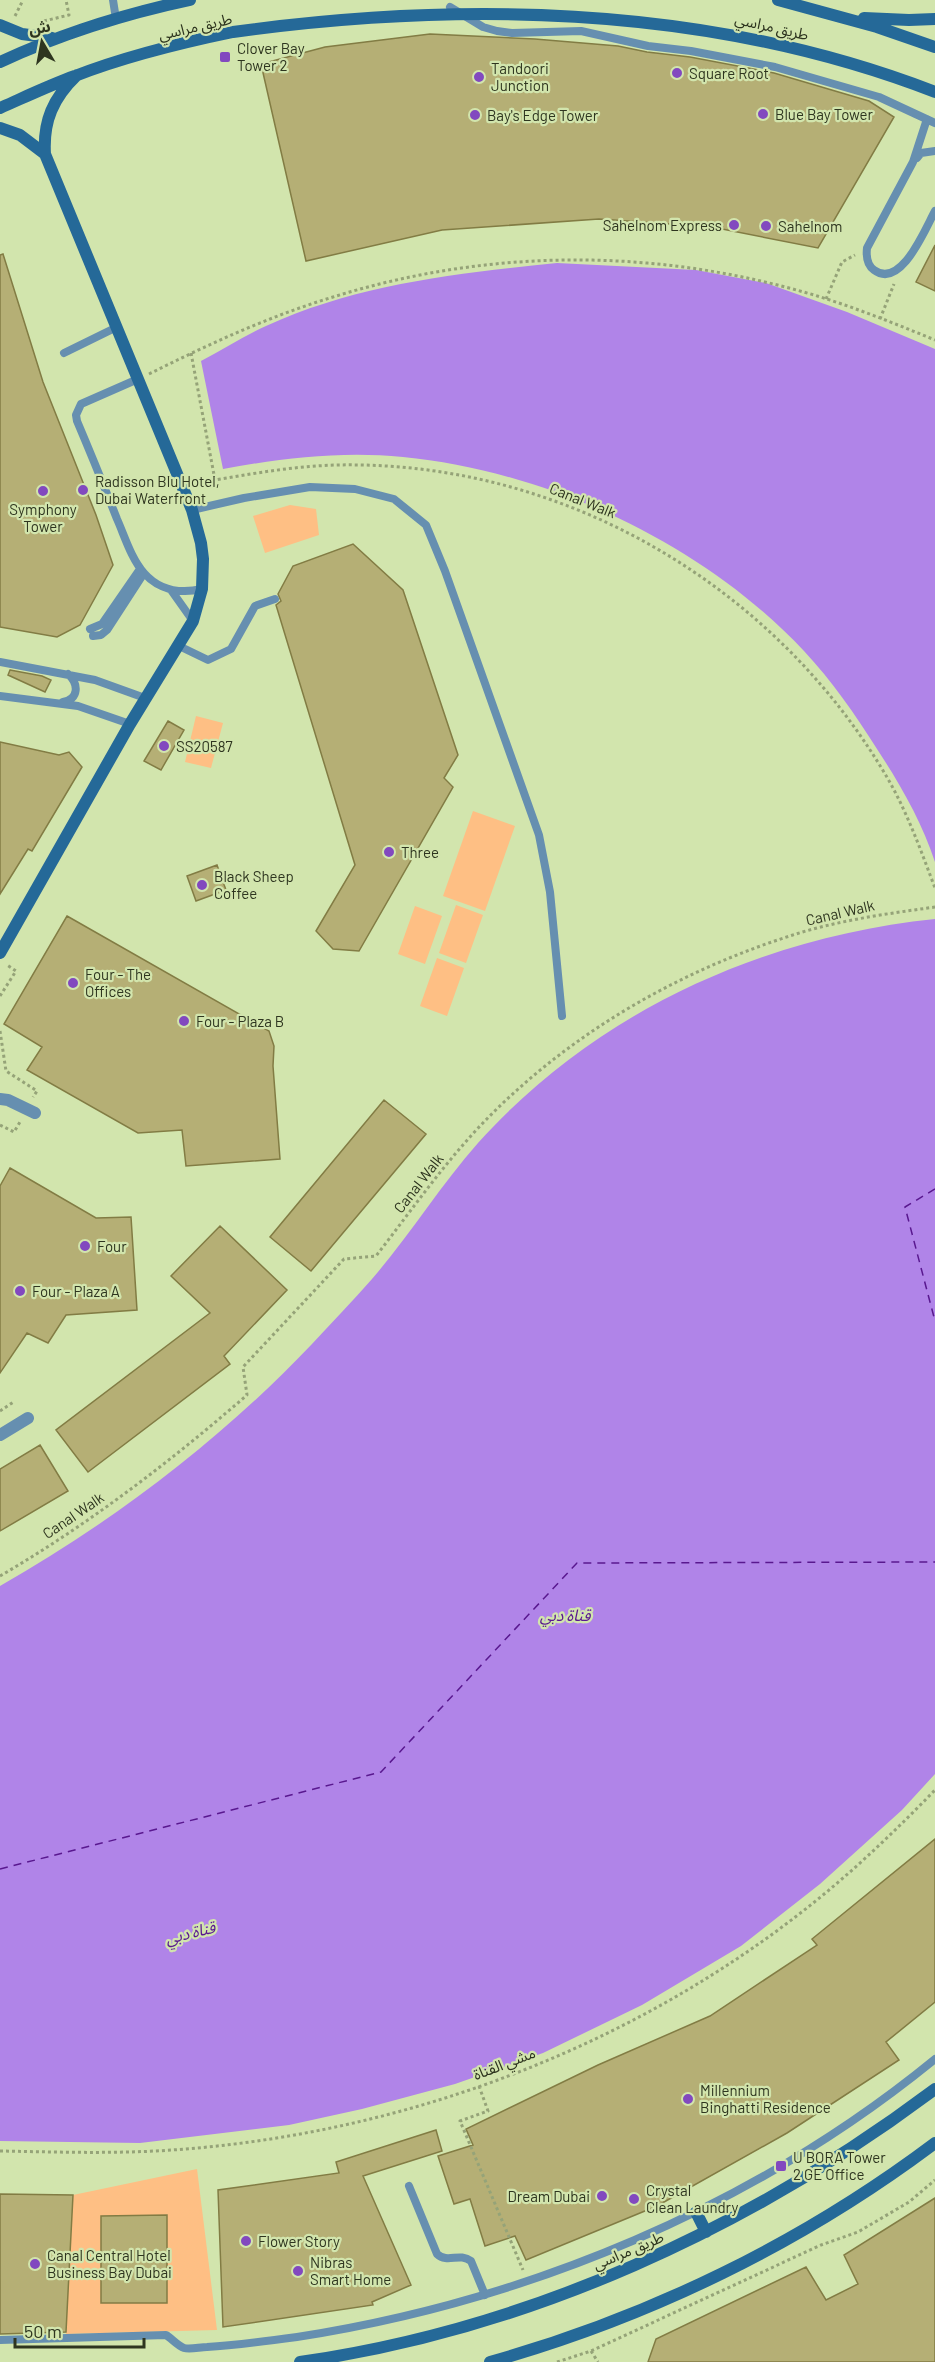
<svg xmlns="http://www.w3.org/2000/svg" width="935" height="2362" viewBox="0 0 935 2362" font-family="Barlow,'Noto Sans Arabic',sans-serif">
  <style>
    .green { fill: #febf84 }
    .water { fill: #b084e8 }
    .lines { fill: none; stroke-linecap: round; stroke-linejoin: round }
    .ferry { stroke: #59188f; stroke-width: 1.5; stroke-dasharray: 8 6; stroke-linecap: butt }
    .building { fill: #b5af75; stroke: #827c44; stroke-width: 1.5 }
    .path { stroke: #95a378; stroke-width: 3; stroke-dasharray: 3 3; stroke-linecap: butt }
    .lane { stroke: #668fb0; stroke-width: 8 }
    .street { stroke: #668fb0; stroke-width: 12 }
    .secondary { stroke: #256998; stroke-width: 12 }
    .poi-dot { fill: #8249bf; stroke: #d2e5ad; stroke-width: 2 }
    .labels { text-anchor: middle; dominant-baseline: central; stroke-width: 4.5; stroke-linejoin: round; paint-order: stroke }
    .street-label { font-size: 15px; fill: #2e351f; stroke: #d2e5ad }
    .poi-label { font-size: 15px; fill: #2e351f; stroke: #d2e5ad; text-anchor: start }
    .water-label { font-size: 16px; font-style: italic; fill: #59188f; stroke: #d2e5ad }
  </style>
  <rect width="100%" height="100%" fill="#d2e5ad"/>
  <path class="green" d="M290,505l26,4 3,26 -54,18 -12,-37z
    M196,716l27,7 -12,45 -26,-6z
    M473,811l42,15 -30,85 -42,-15z
    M456,905l27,10 -17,48 -27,-10z
    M415,906l27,10 -17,48 -27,-10z
    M437,958l27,10 -17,48 -27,-10z
    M197,2169l20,161 -151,4 7,-139z"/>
  <path class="water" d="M557,263l139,7 70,13 81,29 88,37v513c-13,-40 -35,-78 -58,-113 -22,-35 -45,-68 -73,-98 -100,-107 -256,-180 -401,-194 -61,-6 -121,1 -180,12l-22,-108c22,-11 43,-25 65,-35 91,-42 192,-53 291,-63z
    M935,919v855l-33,36 -82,74 -79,62 -99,59 -99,48 -88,31 -93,25 -73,16 -149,18 -140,-2v-555c114,-65 222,-147 312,-242 20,-22 41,-43 60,-65 38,-44 68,-93 106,-136 118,-131 283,-206 457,-224z"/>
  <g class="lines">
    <path class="ferry" d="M935,1189l-30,18 30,114
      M0,1869l381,-97 196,-209 358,-1"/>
  </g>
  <path class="building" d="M430,34l105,5 83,7 29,6 43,5 84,16 95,28 25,16 -76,131 -106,-21 -113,-8 -157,11 -136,31 -45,-197 64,-17z
    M935,245v46l-19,-9z
    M3,254l40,128 53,133 17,50 -33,60 -23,12 -57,-10v-372z
    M353,544l50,46 55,165 -14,23 9,9 -94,164 -26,-2 -17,-18 39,-66 -79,-260 5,-4 -3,-7 15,-28z
    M10,670l32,6 9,4 -6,12 -37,-17z
    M168,721l16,9 -23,40 -17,-9z
    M0,742l59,13 10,-3 13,15 -50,84 -4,-2 -28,45z
    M217,865l9,25 -30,11 -9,-25z
    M67,916l202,115 5,15 -1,20 7,93 -94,7 -4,-36 -44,3 -111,-63 15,-23 -38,-23z
    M384,1100l42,34 -115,137 -41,-34z
    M10,1168l86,50 35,-1 6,93 -71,5 -18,28 -21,-10 -27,40v-187z
    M220,1226l67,64 -63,66 6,8 -142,108 -32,-42 154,-117 -39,-37z
    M40,1445l28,46 -68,40v-62z
    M935,1839v163l-49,40 13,18 -112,73 -130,73 -131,54 -11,-24 -30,10 -15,-47 -16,5 -16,-48 35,-11 -7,-16 132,-64 112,-49 107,-71 -5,-6z
    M436,2130l6,21 -79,25 48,109 -39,17 1,3 -150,22 -5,-137 121,-17 -3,-11z
    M0,2194l73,1 -7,137 -66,2z
    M935,2198v164h-287l8,-23 150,-72 20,33 32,-16 -14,-29z
    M167,2215v88h-66v-87z"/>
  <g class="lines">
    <path class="path" d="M15,16l8,-16
      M44,21l25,-6 -3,-15
      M826,299l16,-37 13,-7
      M880,319l14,-35
      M191,353l24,127c41,-7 81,-14 122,-15 226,-5 439,121 551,314 20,35 33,72 47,109
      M149,374c60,-30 121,-58 184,-77 147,-46 304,-49 452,-10 52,13 101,33 150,53
      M0,996l16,-25 -9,-6
      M0,1031l6,40 31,20 -4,6
      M0,1125l14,7 6,-10
      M0,1411l15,-10
      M0,1576c89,-52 170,-114 247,-181l-4,-28 101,-108 32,-3c31,-40 60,-81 93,-118 89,-99 209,-169 337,-207 42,-12 86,-18 129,-24
      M479,2086l9,25 -28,10 63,149
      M0,2151c57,1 114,3 172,-1 236,-16 474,-107 657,-260 37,-31 72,-65 106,-100
      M591,2351l7,11
      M557,2362l34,-11 230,-106 37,-13 51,-30 26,-22"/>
    <path class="lane" d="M113,0l3,19
      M450,7l33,20 14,4 15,2 69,-2 67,15 43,5 84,16 104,30 56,26
      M927,119l-14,43 -46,86c-1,9 0,17 7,22 27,20 51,-41 61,-59
      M917,158l4,-5 14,-2
      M64,353l53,-26
      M138,379l-57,25 -5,11 1,6c14,33 27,65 40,98 8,18 14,39 27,54 15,17 36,21 58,16
      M192,510l52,-12 66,-11 45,2 39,10 32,26 19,46 94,264 11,57 12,124
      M171,590l22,31
      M90,629l12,-5 38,-55
      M93,636l8,-1 6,-5 37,-57
      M179,646l29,14 23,-11 24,-43 20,-7
      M0,662l95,18 50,18
      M0,696l78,10 52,18
      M63,702c16,-3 16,-18 5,-28
      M409,2186l28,68c11,10 22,-2 34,7l14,34
      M0,2340l166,-5c5,3 12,11 18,13 6,2 16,-1 23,-1 30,-2 60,-6 90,-10 231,-36 457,-130 638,-278"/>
    <path class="street" d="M0,1099l8,1 27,13
      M0,1435l28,-17"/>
    <path class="secondary" d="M778,0l99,27 58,20
      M864,18l45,2 26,-1
      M0,25l22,9 30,4
      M0,62c61,-28 124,-48 190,-62
      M0,108c25,-11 50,-23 75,-32 51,-20 105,-33 158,-44 234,-32 480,-26 702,60
      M0,128l20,7 25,19
      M0,953l130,-229 63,-103 9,-32 1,-30 -2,-16 -9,-33 -147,-356c-2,-33 8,-56 32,-79
      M696,2212l10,20
      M300,2362c230,-33 450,-134 635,-273
      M490,2362c160,-45 312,-119 445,-219"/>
  </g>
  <g class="poi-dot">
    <rect x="219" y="51" width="12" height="12" rx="3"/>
    <circle cx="677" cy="73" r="6"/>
    <circle cx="479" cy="77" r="6"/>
    <circle cx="763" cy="114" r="6"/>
    <circle cx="475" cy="115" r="6"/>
    <circle cx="734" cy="225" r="6"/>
    <circle cx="766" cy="226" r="6"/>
    <circle cx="83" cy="490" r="6"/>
    <circle cx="43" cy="491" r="6"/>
    <circle cx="164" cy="746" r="6"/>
    <circle cx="389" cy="852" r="6"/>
    <circle cx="202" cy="885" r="6"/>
    <circle cx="73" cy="983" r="6"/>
    <circle cx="184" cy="1021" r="6"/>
    <circle cx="85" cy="1246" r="6"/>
    <circle cx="20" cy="1291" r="6"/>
    <circle cx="688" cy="2099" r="6"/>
    <rect x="775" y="2160" width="12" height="12" rx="3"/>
    <circle cx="602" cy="2196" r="6"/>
    <circle cx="634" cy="2199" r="6"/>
    <circle cx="246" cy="2241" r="6"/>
    <circle cx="35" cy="2264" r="6"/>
    <circle cx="298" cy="2271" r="6"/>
  </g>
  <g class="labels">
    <g class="street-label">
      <text transform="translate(195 26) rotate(-13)">طريق مراسي</text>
      <text transform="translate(772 26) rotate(13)">طريق مراسي</text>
      <text transform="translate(583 500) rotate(22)">Canal Walk</text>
      <text transform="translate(840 912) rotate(-13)">Canal Walk</text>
      <text transform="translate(418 1183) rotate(-52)">Canal Walk</text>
      <text transform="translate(73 1515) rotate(-34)">Canal Walk</text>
      <text transform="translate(504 2063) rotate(-21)">مشي القناة</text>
      <text transform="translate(628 2250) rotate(-23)">طريق مراسي</text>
    </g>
    <g class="poi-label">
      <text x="237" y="48">Clover Bay<tspan x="237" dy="17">Tower 2</tspan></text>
      <text x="491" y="68">Tandoori<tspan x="491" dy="17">Junction</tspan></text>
      <text x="689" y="73">Square Root</text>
      <text x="775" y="114">Blue Bay Tower</text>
      <text x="487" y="115">Bay's Edge Tower</text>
      <text x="722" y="225" text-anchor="end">Sahelnom Express</text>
      <text x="778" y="226">Sahelnom</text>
      <text x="95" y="481">Radisson Blu Hotel,<tspan x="95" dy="17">Dubai Waterfront</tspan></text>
      <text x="43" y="509" text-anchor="middle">Symphony<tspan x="43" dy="17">Tower</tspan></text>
      <text x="176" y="746">SS20587</text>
      <text x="401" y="852">Three</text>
      <text x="214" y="876">Black Sheep<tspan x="214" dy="17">Coffee</tspan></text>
      <text x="85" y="974">Four - The<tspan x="85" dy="17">Offices</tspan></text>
      <text x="196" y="1021">Four - Plaza B</text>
      <text x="97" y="1246">Four</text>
      <text x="32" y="1291">Four - Plaza A</text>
      <text x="700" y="2090">Millennium<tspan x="700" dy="17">Binghatti Residence</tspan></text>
      <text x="793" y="2157">U BORA Tower<tspan x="793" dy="17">2 GE Office</tspan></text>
      <text x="646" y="2190">Crystal<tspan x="646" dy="17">Clean Laundry</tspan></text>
      <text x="590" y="2196" text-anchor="end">Dream Dubai</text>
      <text x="258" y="2241">Flower Story</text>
      <text x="47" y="2255">Canal Central Hotel<tspan x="47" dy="17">Business Bay Dubai</tspan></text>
      <text x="310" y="2262">Nibras<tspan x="310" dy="17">Smart Home</tspan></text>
    </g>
    <g class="water-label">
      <text x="565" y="1614">قناة دبي</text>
      <text transform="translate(190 1932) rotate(-14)">قناة دبي</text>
    </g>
  </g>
  <g transform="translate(42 42) rotate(350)" stroke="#d2e5ad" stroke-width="4.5" paint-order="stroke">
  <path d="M0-4.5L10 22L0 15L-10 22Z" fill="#2e351f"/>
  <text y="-9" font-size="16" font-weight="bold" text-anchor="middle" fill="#2e351f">ش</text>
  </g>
  <path d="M15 2338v9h129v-9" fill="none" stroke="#2e351f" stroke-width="3"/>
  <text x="24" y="2338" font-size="18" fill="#2e351f" stroke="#d2e5ad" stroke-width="4.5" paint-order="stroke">50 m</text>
</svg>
